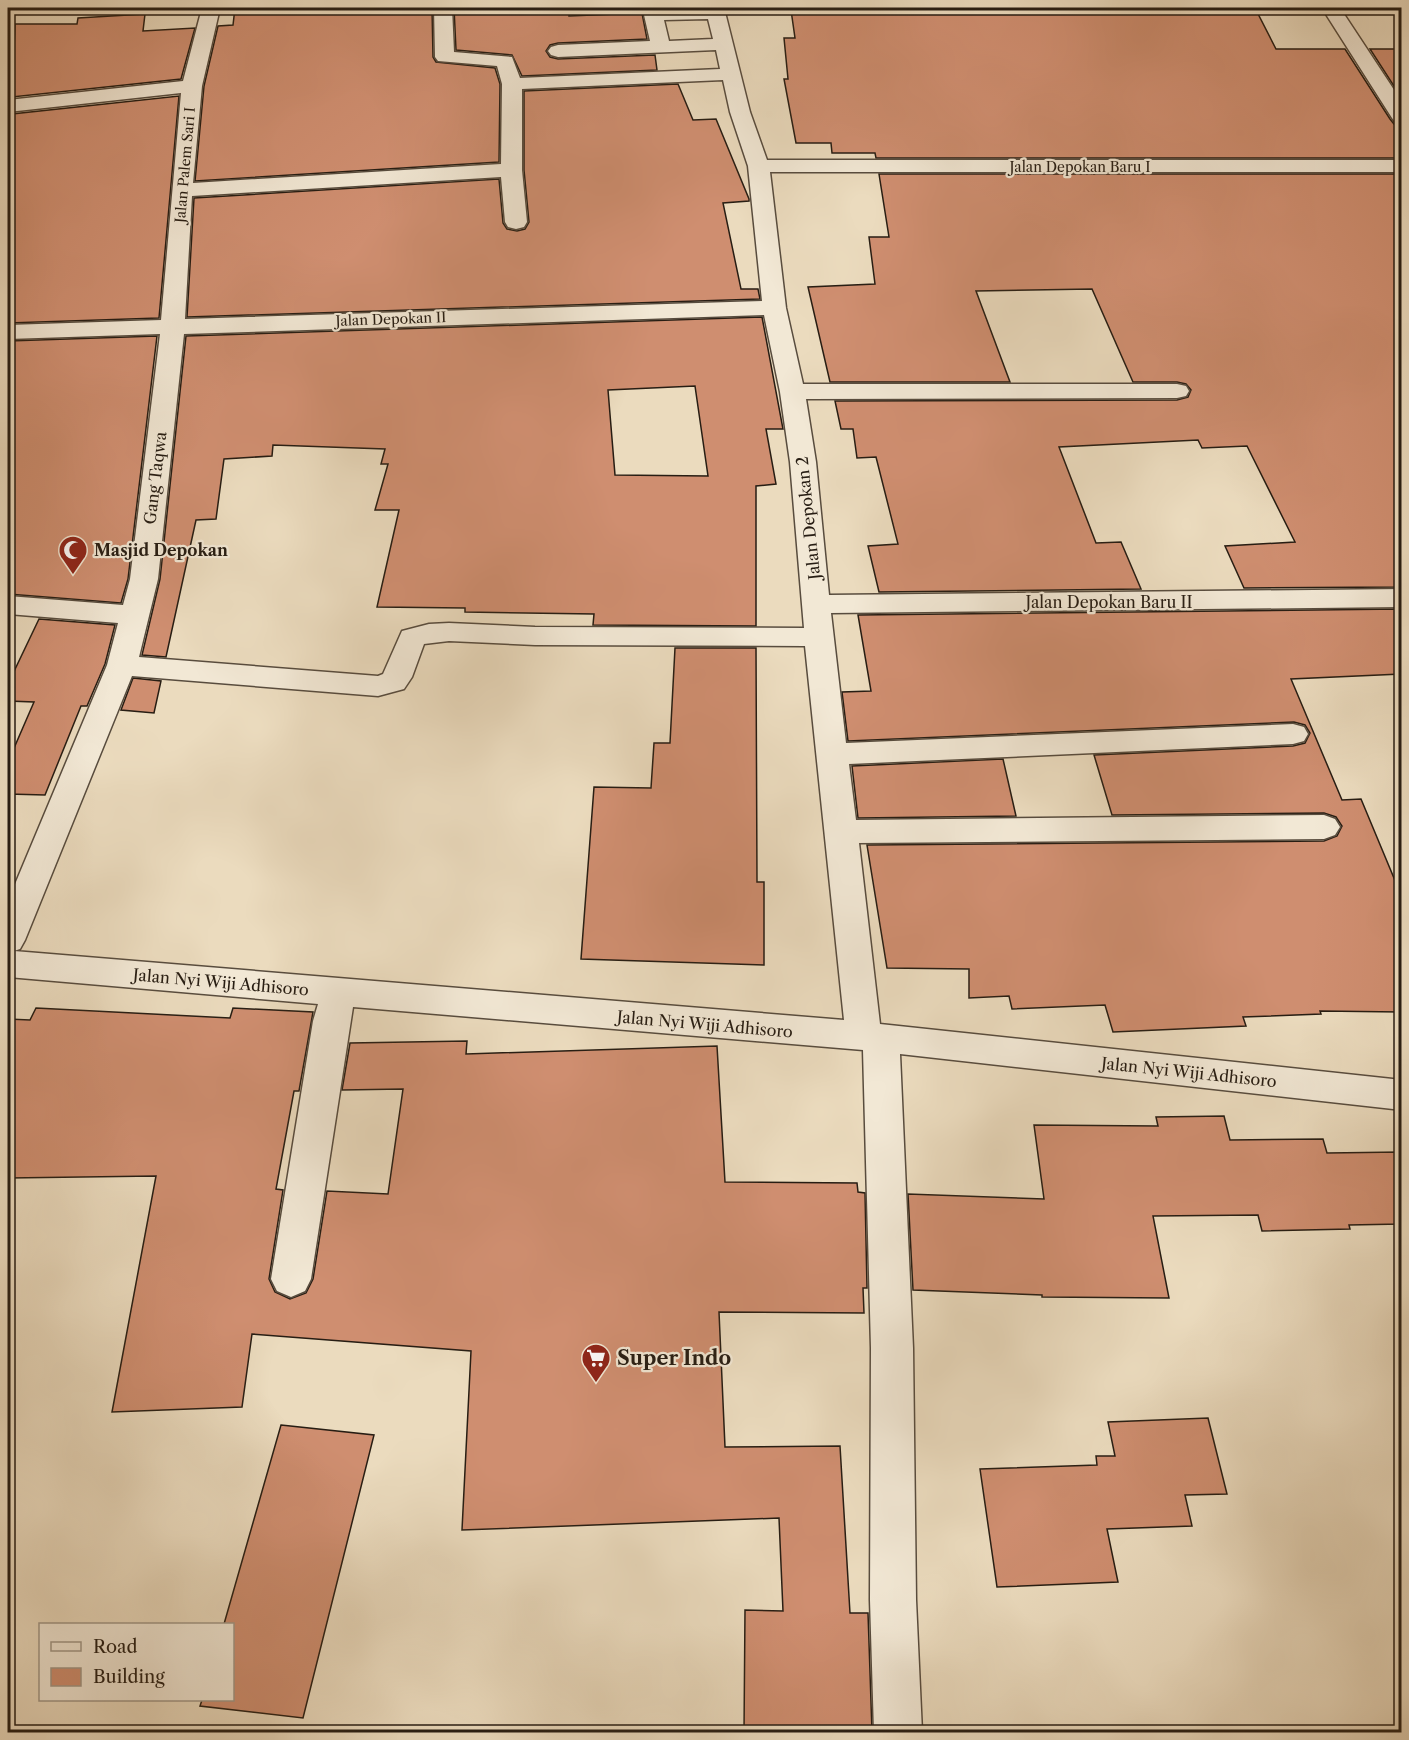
<svg xmlns="http://www.w3.org/2000/svg" width="1409" height="1740" viewBox="0 0 1409 1740" font-family="'Libre Caslon Text',serif">
  <style>
    .building { fill: #cf8e70; stroke: #271d13; stroke-width: 1.5; fill-rule: evenodd }
    .lines { fill: none; stroke-linecap: round; stroke-linejoin: round }
    .minor-casing { stroke: #584c3e; stroke-width: 3 }
    .minor { fill: #f2e8d5; fill-rule: evenodd }
    .labels { text-anchor: middle; dominant-baseline: central; stroke-width: 4.5; stroke-linejoin: round; paint-order: stroke }
    .far-street-label { font-size: 14px; fill: #271d13; stroke: #f2e8d5 }
    .street-label { font-size: 16px; fill: #271d13; stroke: #f2e8d5 }
    .poi-label { font-size: 16px; font-weight: bold; fill: #271d13; stroke: #f2e8d5; text-anchor: start }
    .near-poi-label { font-size: 20px; font-weight: bold; fill: #271d13; stroke: #f2e8d5; text-anchor: start }
  </style>
  <rect width="100%" height="100%" fill="#ebdbbe"/>
  <filter id="stains"><feTurbulence type="fractalNoise" baseFrequency=".00333" numOctaves="4"/><feColorMatrix values="0 0 0 0 .2 0 0 0 0 .09 0 0 0 0 .02 0 0 0 .5 -.17"/></filter>
  <radialGradient id="worn" r=".72"><stop offset=".6" stop-color="#630" stop-opacity="0"/><stop offset="1" stop-color="#630" stop-opacity=".3"/></radialGradient>
  <path class="building" d="M235,8h197l1,49 3,5 59,6 5,16 -1,78 -304,19 9,-95 14,-60 15,-1z
    M454,8h115v8l73,-3 5,26 -89,4 -8,2 -4,6 4,6 8,2 97,-4 2,15 -135,6 -10,-21 -56,-5z
    M930,8h325l21,41h69l45,70 4,5 7,2v32h-525l-1,-5h-43l-1,-10h-35l-12,-64h4l-4,-41h11l-4,-28z
    M145,14l-2,17 52,-3 -14,51 -169,18 3,-73h62l1,-6z
    M1370,49h31v48z
    M678,84l15,36 23,-1 33,80v2l-26,2 18,86h17l2,10 -573,18 7,-119 305,-19 4,44 4,6 10,2 8,-2 4,-7 -5,-52v-79z
    M179,96l-20,222 -151,5v-120l4,-89z
    M879,174h522v413l-157,1 -19,-42 70,-4 -48,-96 -45,2 -4,-8 -139,7 37,96 25,-1 20,47 -262,3 -11,-46 30,-2 -22,-87 -19,1 -4,-29h-12l-6,-28 342,-1 11,-3 3,-7 -5,-6 -9,-2h-44l-41,-93 -116,2 34,91h-180l-22,-95 67,-3 -6,-47h20z
    M762,317l21,112h-17l10,55 -20,2v140l-163,-1 1,-11 -129,-2v-4l-88,-1 22,-97h-24l13,-46h-7l4,-15 -112,-4 -1,11 -48,3 -8,60 -20,1 -30,137 -24,-2 18,-76 26,-243zM695,386l13,90 -93,-1 -7,-85z
    M157,336l-29,243 -7,24 -113,-9v-253z
    M1401,609v65l-110,5 51,121 19,-1 40,96v117l-81,-1 1,3 -78,3 3,9 -133,6 -8,-27 -93,4 -3,-13 -40,2v-29l-82,-1 -20,-123 457,-4 13,-5 5,-10 -6,-9 -12,-4 -212,2 -18,-60 199,-9 12,-3 5,-10 -5,-8 -11,-3 -446,19 -6,-49 29,-1 -13,-76z
    M39,619l76,6 -10,39 -18,42h-6l-36,89 -37,-1v-32l26,-60 -26,-1v-17z
    M675,648h81l1,234h7v83l-183,-6 13,-172 57,1 3,-45h16z
    M133,678l28,3 -7,32 -33,-3z
    M1003,759l13,57 -158,2 -6,-52z
    M36,1008l194,10 3,-10 80,4 -14,79h-5l-18,98 7,1 -14,89 6,13 15,7 16,-6 7,-14 14,-88 61,3 15,-105 -61,1 8,-47 117,-2 -1,13 251,-8 8,136 132,1 1,9 7,1 2,95h-4l1,25 -145,-1 6,135 115,-1 10,167h18l4,119h-128l1,-122 38,1 -4,-93 -317,12 9,-179 -219,-17 -10,73 -130,5 44,-236 -148,2v-159l22,1z
    M1224,1116l6,24 93,-1 4,14 74,-1v72l-52,1 1,4 -88,2 -4,-16 -105,1 16,82 -127,-1v-2l-129,-5 -5,-96 136,5 -10,-74 124,1 -2,-9z
    M1208,1418l19,76 -42,1 7,31 -85,3 11,53 -121,5 -17,-118 117,-4 -1,-9h19l-7,-34z
    M281,1425l93,10 -71,283 -103,-12 2,-6h30v-76h-8z"/>
  <g class="lines">
    <g class="minor-casing">
      <path id="minor" d="M202,8h18l-18,78 -9,97 308,-19 1,-80 -5,-18 -59,-5 -3,-4 -1,-49h18l2,44 58,5 8,21 200,-9 -4,-19 -158,7 -7,-2 -3,-4 3,-4 7,-2 92,-4 -6,-26 2,-4 7,-2 71,-1 26,104 17,48h635v12h-632l16,136 17,76h374l9,2 3,5 -3,5 -9,2 -371,1 10,63 13,133 573,-6v18l-571,6 15,130 447,-19 11,3 4,7 -4,7 -11,3 -444,20 7,56 468,-5 11,4 5,8 -5,8 -11,4 -465,4 21,181 522,56v30l-502,-56 13,294 3,252 6,132h-48l-4,-132 1,-252 -8,-298 -510,-43 -42,272 -6,12 -14,6 -14,-6 -6,-12 42,-258 5,-17 -310,-27v-76l99,-236 11,-42 -110,-9v-18l115,9 7,-26 30,-245 -152,5v-14l153,-5 20,-227 -173,19v-12l175,-19zM708,19l5,20 -44,2 -5,-21zM723,80l7,32 18,54 14,135 -577,18 7,-123 309,-19 4,45 3,5 8,2 8,-2 3,-5 -5,-52v-81zM764,315l16,77 10,70 14,166 -269,-1 -86,-4 -20,1 -27,7 -19,43 -5,2 -239,-19 19,-78 26,-245zM449,641l86,4 270,1 39,374 -830,-69 6,-2 5,-9 107,-264 246,20 26,-7 8,-12 12,-33z
        M1322,8h18l62,94v22l-7,-2 -3,-4z"/>
    </g>
    <use href="#minor" class="minor"/>
  </g>
  <defs>
    <g id="mosque-pin" transform="scale(1.5)"><path d="M0 17L-7.5 6A9.5 9.5 0 1 1 7.5 6Z" fill="#8f2418" stroke="#f2e8d5"/><path d="M3.5-4.9A6 6 0 1 0 3.5 4.9A5 5 0 1 1 3.5-4.9Z" fill="#fff"/></g>
    <g id="supermarket-pin" transform="scale(1.5)"><path d="M0 17L-7.5 6A9.5 9.5 0 1 1 7.5 6Z" fill="#8f2418" stroke="#f2e8d5"/><path d="M-6-5.5h2.5l.6 2H6L4.5 2H-2.5L-4.4-4H-6ZM-1.5 3.2a1.3 1.3 0 1 0 .1 0ZM3 3.2a1.3 1.3 0 1 0 .1 0Z" fill="#fff"/></g>
  </defs>
  <g fill-rule="evenodd">
    <use href="#mosque-pin" x="73" y="550"/>
    <use href="#supermarket-pin" x="596" y="1358"/>
  </g>
  <g class="labels">
    <g class="far-street-label">
      <text transform="translate(185 165) rotate(-85)">Jalan Palem Sari I</text>
      <text x="1080" y="167">Jalan Depokan Baru I</text>
      <text transform="translate(391 319) rotate(-2)">Jalan Depokan II</text>
    </g>
    <g class="street-label">
      <text transform="translate(155 478) rotate(-83)">Gang Taqwa</text>
      <text transform="translate(808 518) rotate(-96)">Jalan Depokan 2</text>
      <text x="1109" y="602">Jalan Depokan Baru II</text>
      <text transform="translate(221 982) rotate(5)">Jalan Nyi Wiji Adhisoro</text>
      <text transform="translate(705 1024) rotate(5)">Jalan Nyi Wiji Adhisoro</text>
      <text transform="translate(1189 1072) rotate(6)">Jalan Nyi Wiji Adhisoro</text>
    </g>
    <g class="poi-label">
      <text x="94" y="550">Masjid Depokan</text>
    </g>
    <g class="near-poi-label">
      <text x="617" y="1358">Super Indo</text>
    </g>
  </g>
  <rect width="1409" height="1740" fill="none" stroke="#ebdbbe" stroke-width="30"/>
  <rect x="9" y="9" width="1391" height="1722" fill="none" stroke="#271d13" stroke-width="3"/>
  <rect x="15" y="15" width="1379" height="1710" fill="none" stroke="#271d13" stroke-width="1.5"/>
  <rect x="39" y="1623" width="195" height="78" fill="#f2e8d5" stroke="#a19787" stroke-width="1.5"/>
  <rect x="51" y="1642" width="30" height="9" fill="#f2e8d5" stroke="#a19787" stroke-width="1.5"/>
  <text x="93" y="1653" font-size="18" fill="#271d13">Road</text>
  <rect x="51" y="1668" width="30" height="18" fill="#cf8e70" stroke="#a19787" stroke-width="1.5"/>
  <text x="93" y="1683" font-size="18" fill="#271d13">Building</text>
  <rect width="100%" height="100%" filter="url(#stains)"/>
  <rect width="100%" height="100%" fill="url(#worn)"/>
</svg>
